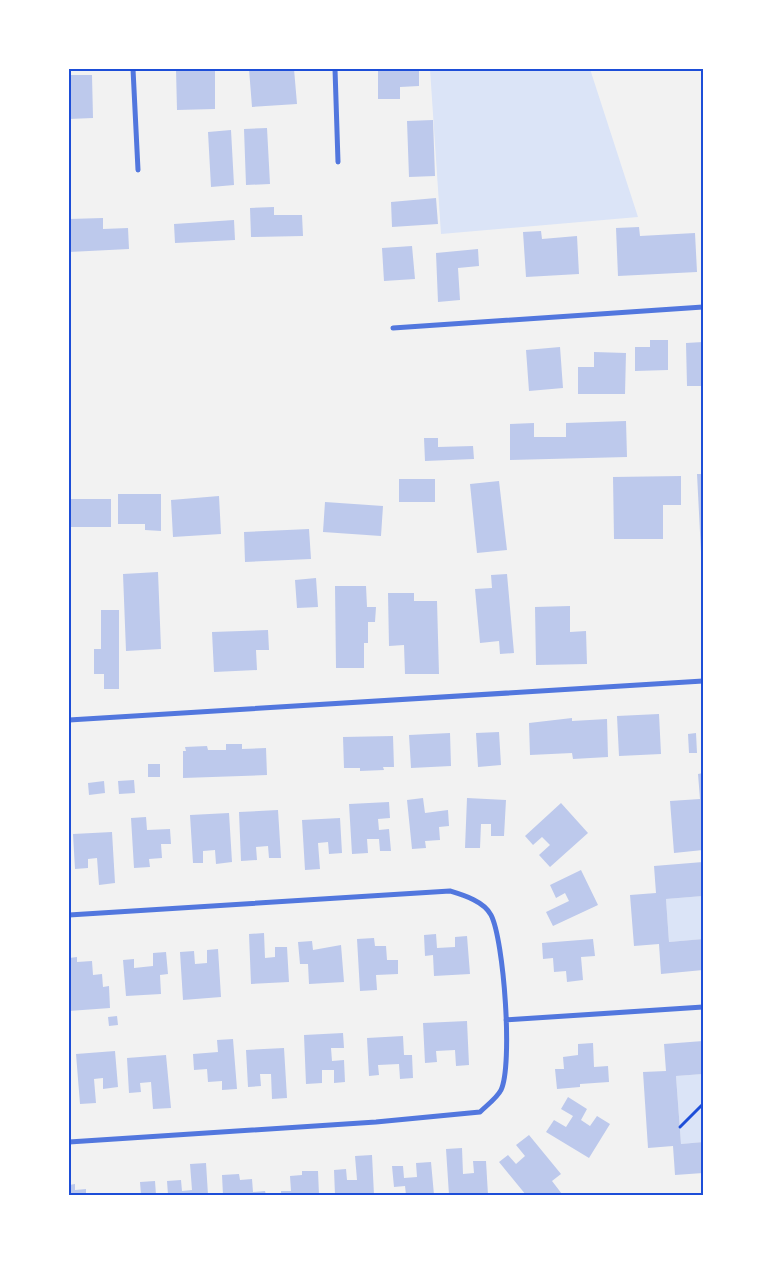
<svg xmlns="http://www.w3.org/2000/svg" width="772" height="1264" viewBox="0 0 772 1264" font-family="Figtree,sans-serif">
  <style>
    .green { fill: #dbe4f7 }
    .building { fill: #bdc9ec }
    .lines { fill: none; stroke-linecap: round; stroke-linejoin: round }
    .path { stroke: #1d4ed8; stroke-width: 3 }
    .minor { stroke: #5277de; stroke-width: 5 }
    .neatline { fill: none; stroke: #1d4ed8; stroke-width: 2 }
  </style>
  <rect width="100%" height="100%" fill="#f2f2f2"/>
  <path class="green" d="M430,69h160l48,148 -197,17z
    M703,896v43l-34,3 -3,-43z
    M703,1074v68l-22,2 -5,-68z"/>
  <path class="building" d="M176,69h39v40l-38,1z
    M249,69h45l3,35 -45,3z
    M378,69h41v17l-19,1v12h-22z
    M69,75h23l1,43 -24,1z
    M433,120l2,56 -26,1 -2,-56z
    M267,128l3,56 -24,1 -2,-56z
    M231,130l3,55 -23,2 -3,-55z
    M436,198l2,26 -46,3 -1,-25z
    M274,207v8h28l1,21 -52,1 -1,-29z
    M103,218v11l25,-1 1,21 -60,3v-33z
    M234,220l1,20 -60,3 -1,-19z
    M639,227l1,9 55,-3 2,39 -79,4 -2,-48z
    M541,231l1,8 35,-3 2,38 -53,3 -3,-45z
    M412,246l3,33 -31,2 -2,-33z
    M478,249l1,17 -21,2 2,32 -22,2 -2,-49z
    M650,340h18v30l-33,1v-24h15z
    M703,342v44h-16l-1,-43z
    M560,347l3,41 -34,3 -3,-41z
    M594,352l32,1 -1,41h-47v-27h16z
    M626,421l1,36 -117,3v-36l24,-1v14h32v-14z
    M424,438h14v9l35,-1 1,13 -49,2z
    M697,474h6v77l-2,1z
    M681,476v29h-18v34h-49l-1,-62z
    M399,479h36v23h-36z
    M499,481l8,69 -30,3 -7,-69z
    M118,494h43v37l-16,-1v-6h-27z
    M219,496l2,38 -48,3 -2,-37z
    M71,499h40v28h-41z
    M325,502l58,4 -2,30 -58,-4z
    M309,529l2,30 -66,3 -1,-30z
    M158,572l3,77 -35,2 -3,-77z
    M507,574l7,79 -14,1 -1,-13 -19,2 -5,-54 17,-1 -1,-13z
    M316,578l2,29 -21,1 -2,-28z
    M335,586h31l1,21h9l-1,15h-7v21h-4v25h-28z
    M388,593h26v8h23l2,73h-34l-1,-29 -15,1z
    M570,606v26l16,-1 1,33 -51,1 -1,-58z
    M101,610h18v79h-15v-15h-10v-25h7z
    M268,630l1,20h-13l1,20 -43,2 -2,-40z
    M659,714l2,40 -42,2 -2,-40z
    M572,718v3l35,-2 1,38 -35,2 -1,-6 -42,2 -1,-32z
    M499,732l2,33 -23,2 -2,-34z
    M450,733l1,33 -40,2 -2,-33z
    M696,733l1,20h-8l-1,-19z
    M393,736l1,31h-11l1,3 -24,1v-3h-16l-1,-31z
    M226,744h16v5l24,-1 1,27 -84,3v-27h3l-1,-4 22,-1 1,4h18z
    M148,764h12v13h-12z
    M703,773v77l-29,3 -4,-52 30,-2 -2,-25z
    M134,780l1,13 -16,1 -1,-13z
    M104,781l1,12 -16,2 -1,-12z
    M423,798l2,15 23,-3 1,16 -10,1 1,13 -15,1 1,7 -14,1 -5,-49z
    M467,798l39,2 -2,36h-13v-12h-10l-1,24h-15z
    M389,802l1,16 -12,1 1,11 10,-1 2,22h-11l-1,-12h-12l1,14 -16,1 -3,-50z
    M561,803l27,30 -38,34 -11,-12 11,-10 -8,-8 -9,8 -8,-9z
    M278,810l3,48h-12l-1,-12 -12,1 1,13 -16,1 -2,-49z
    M229,813l3,49 -16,2 -1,-14 -12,1v12h-10l-3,-48z
    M146,817l1,13 23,-1 1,15h-10l1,14 -13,1 1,8 -16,1 -3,-50z
    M340,818l2,35 -13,1 -1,-12 -10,1 2,26 -15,1 -3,-50z
    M112,832l3,51 -16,2 -2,-27 -9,1v9l-13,1 -2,-35z
    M703,862v34l-37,3 3,43 34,-3v31l-42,4 -2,-30 -25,2 -4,-51 26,-2 -2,-27z
    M581,870l17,35 -45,21 -7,-14 23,-11 -4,-8 -9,5 -6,-13z
    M264,933l1,25 10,-1v-10h12l2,35 -38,2 -2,-50z
    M436,934l1,14 18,-1v-10l12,-1 3,38 -36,2 -1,-21 -8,1 -1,-21z
    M374,938l1,8h11l1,14h11v14l-22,1 1,15 -17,1 -3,-52z
    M593,939l2,17 -14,1 2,23 -16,2 -1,-11 -12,1 -1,-14 -10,1 -1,-16z
    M312,941l1,9 28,-5 3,37 -35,2 -1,-20h-8l-2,-22z
    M218,949l3,48 -38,3 -3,-48 14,-1 1,13 12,-1v-13z
    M166,952l2,22 -8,1 1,19 -35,2 -3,-36 11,-1v9l19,-2v-13z
    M77,957v5l15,-1 1,14 9,-1 1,13 6,-1 1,22 -41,3v-53z
    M117,1016l1,9 -9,1 -1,-9z
    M467,1021l2,44 -13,1 -1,-16 -19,1 1,11 -12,1 -2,-40z
    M343,1033l1,15h-13l1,13 12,-1 1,22 -11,1v-13h-12v13l-16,1 -2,-49z
    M403,1036l1,19h8l1,23 -13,1 -1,-15 -21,1 1,10 -10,1 -2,-38z
    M233,1039l4,50 -15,1v-9l-14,1 -1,-13 -13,1 -1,-16 25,-2 -1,-12z
    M703,1041v33l-27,2 5,68 22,-2v31l-28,2 -2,-29 -25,2 -5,-76 23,-1 -2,-27z
    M593,1043l1,24 14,-1 1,16 -29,2v3l-23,2 -2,-20h9l-1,-12 15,-2v-11z
    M284,1048l3,50 -15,1 -1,-25h-11l1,12 -13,1 -2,-37z
    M115,1051l3,36 -15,2v-11l-9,1 2,24 -16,1 -4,-50z
    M166,1055l5,53 -18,1 -2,-27 -11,1 1,9 -12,1 -2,-35z
    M568,1097l19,12 -6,11 9,6 7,-10 13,8 -21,34 -43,-26 8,-12 12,7 7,-11 -12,-7z
    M529,1135l32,39 -9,7 10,13 -2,1h-34l-27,-33 9,-7 8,9 9,-8 -9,-11z
    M462,1148l1,26 11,-1 -1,-12h13l2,34h-39l-3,-46z
    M372,1155l2,40h-39l-1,-25 12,-1 1,11h10l-2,-24z
    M431,1162l3,33h-28l-1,-9 -11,1 -2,-21h11l1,12 13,-1 -1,-14z
    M206,1163l2,32h-40l-1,-14 14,-1 1,11 10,-1 -2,-26z
    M302,1171h16l1,24h-38v-4h10l-1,-15 12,-1z
    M239,1174l1,6 12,-1 1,13 12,-1 1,4h-43l-1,-20z
    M155,1181l1,14h-15l-1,-13z
    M75,1184v6l11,-1v6h-17v-10z"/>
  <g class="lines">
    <path class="path" d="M680,1127l23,-23"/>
    <path class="minor" d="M133,69l5,101
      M335,69l3,93
      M393,328l310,-21
      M69,720l634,-39
      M69,915l381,-24c13,4 34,10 41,24 13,25 22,150 10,175 -4,8 -15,16 -21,22l-104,10 -307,20
      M506,1020l197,-13"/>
  </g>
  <rect width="772" height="1264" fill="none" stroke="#ffffff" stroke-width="140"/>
  <rect x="70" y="70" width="632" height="1124" class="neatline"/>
</svg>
